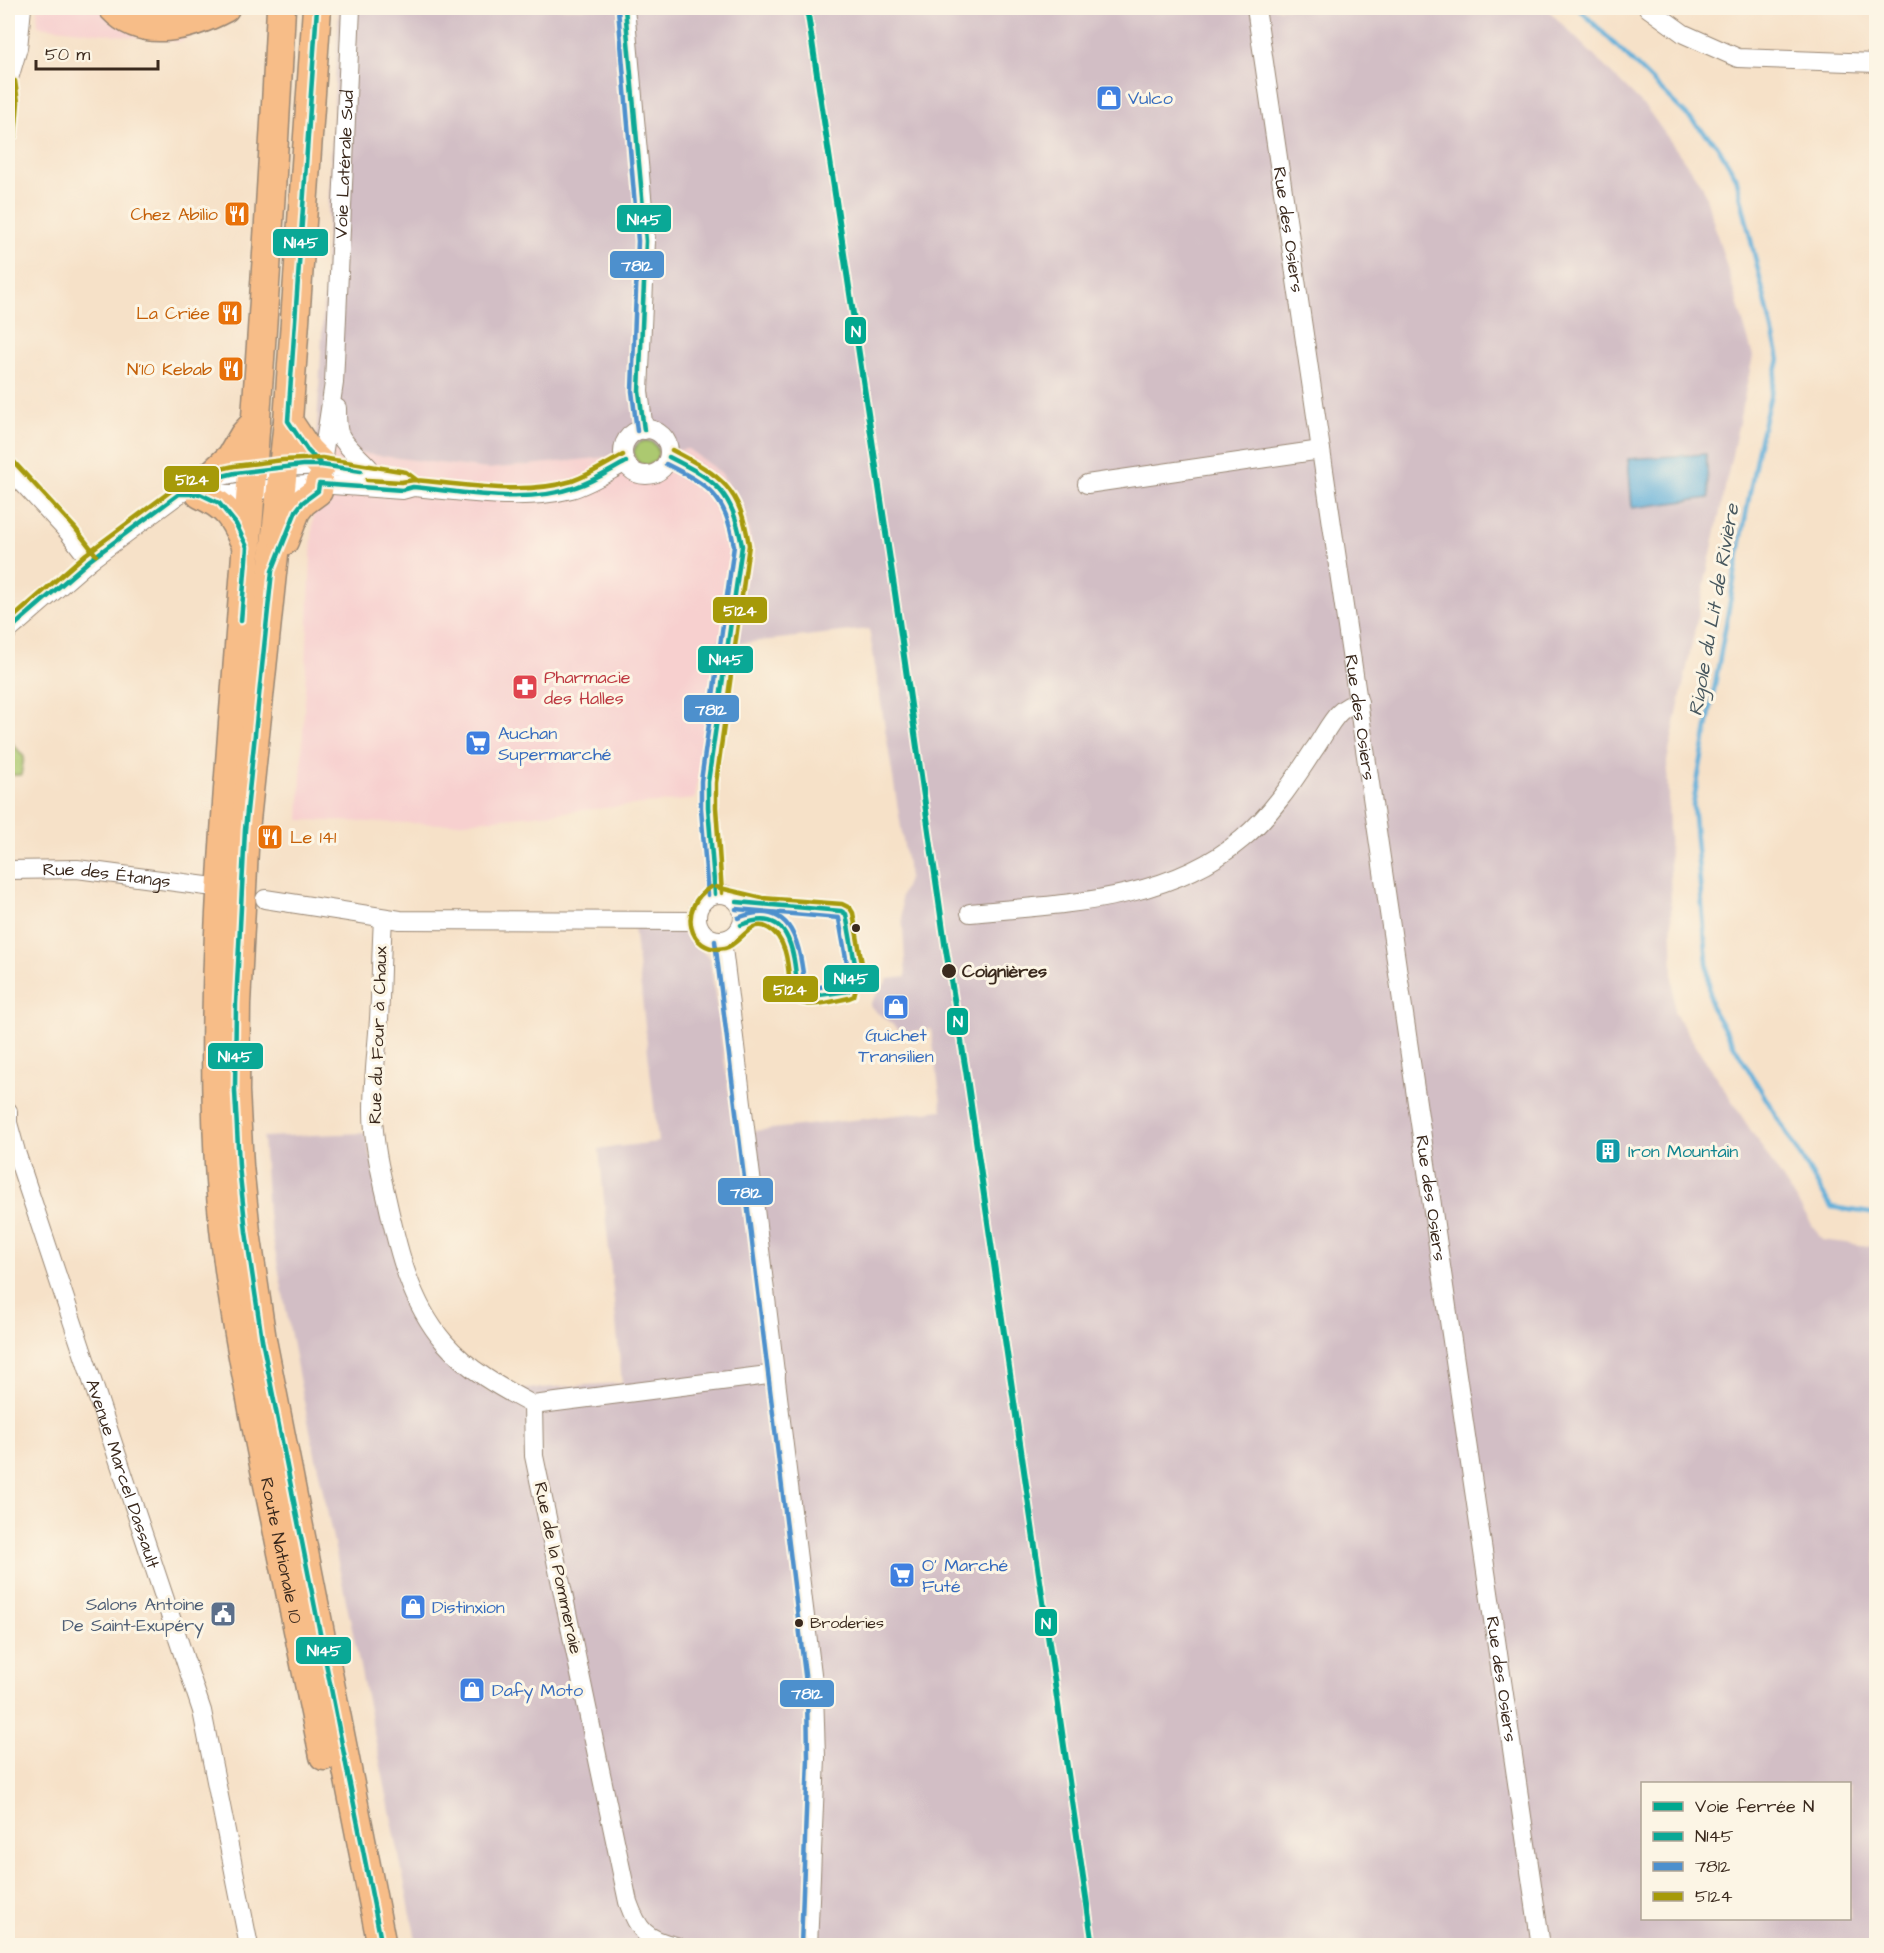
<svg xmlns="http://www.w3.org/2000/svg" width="1884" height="1953" viewBox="0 0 1884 1953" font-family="'Architects Daughter',sans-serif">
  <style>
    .built { fill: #f7d0cf }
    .industrial { fill: #d2bec5; fill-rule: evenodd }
    .green { fill: #acc96f; stroke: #747a46; stroke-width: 1.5 }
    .water { fill: #5faed9; stroke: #4d6c7c; stroke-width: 1.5 }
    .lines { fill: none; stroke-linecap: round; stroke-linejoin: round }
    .stream { stroke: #5faed9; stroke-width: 4.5 }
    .minor-casing { stroke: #988673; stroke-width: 20 }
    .primary-casing { stroke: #988673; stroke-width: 31 }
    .minor { stroke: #fff; stroke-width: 18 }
    .primary { stroke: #f7bd88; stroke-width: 28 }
    .bus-1-casing { stroke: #fcf5e5; stroke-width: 9 }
    .bus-2-casing { stroke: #fcf5e5; stroke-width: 9 }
    .bus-3-casing { stroke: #fcf5e5; stroke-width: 9 }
    .bus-1 { stroke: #0aa896; stroke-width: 4.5 }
    .bus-2 { stroke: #4d90cd; stroke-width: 4.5 }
    .bus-3 { stroke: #a69a09; stroke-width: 4.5 }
    .rail-1-casing { stroke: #fcf5e5; stroke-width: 10 }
    .rail-1 { stroke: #00a88f; stroke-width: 6 }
    .bus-dot { fill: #3b2a1e; stroke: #fcf5e5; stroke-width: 2 }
    .labels { text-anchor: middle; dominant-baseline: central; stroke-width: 6; stroke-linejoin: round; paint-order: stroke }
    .bus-label { font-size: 16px; fill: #3b2a1e; stroke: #fcf5e5; text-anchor: start }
    .shop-label { font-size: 18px; fill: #366cbe; stroke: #fcf5e5; text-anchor: start }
    .street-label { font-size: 18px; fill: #3b2a1e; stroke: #fcf5e5 }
    .food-label { font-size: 18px; fill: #c56008; stroke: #fcf5e5; text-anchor: end }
    .health-label { font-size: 18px; fill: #be3a42; stroke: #fcf5e5; text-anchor: start }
    .stop-label { font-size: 18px; font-weight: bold; fill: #3b2a1e; stroke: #fcf5e5; text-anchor: start }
    .culture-label { font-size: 18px; fill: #0d838f; stroke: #fcf5e5; text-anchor: start }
    .service-label { font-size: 18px; fill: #4e5e75; stroke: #fcf5e5; text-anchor: end }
    .water-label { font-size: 20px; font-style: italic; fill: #48585f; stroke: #fcf5e5 }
    .line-badge { stroke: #fcf5e5; stroke-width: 2 }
    .badge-label { font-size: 16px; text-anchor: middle; font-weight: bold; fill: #fff }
  </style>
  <rect width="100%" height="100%" fill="#fcf5e5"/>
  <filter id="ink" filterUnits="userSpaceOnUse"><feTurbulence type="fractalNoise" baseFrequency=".0167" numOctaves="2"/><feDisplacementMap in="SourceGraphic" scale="12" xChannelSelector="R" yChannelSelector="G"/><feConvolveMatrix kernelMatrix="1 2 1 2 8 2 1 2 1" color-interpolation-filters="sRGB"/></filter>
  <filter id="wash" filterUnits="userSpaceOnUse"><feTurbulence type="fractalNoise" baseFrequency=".008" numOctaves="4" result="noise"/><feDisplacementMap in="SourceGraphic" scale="24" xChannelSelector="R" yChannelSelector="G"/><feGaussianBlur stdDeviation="1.35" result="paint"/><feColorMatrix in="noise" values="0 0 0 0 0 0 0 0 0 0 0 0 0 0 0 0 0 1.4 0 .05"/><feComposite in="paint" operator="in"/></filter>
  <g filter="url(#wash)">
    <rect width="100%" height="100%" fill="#f6e1c8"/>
    <path class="built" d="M37,8h194l-5,13 -48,21 -140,-16z
      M316,448l172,21 200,-20 33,24 21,33 13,51 -39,89 -21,153 -251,25 -145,-4z"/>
    <path class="industrial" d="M339,8h1207l102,102 55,77 50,169 -86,405 7,251 148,228 54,7v698h-1459l-35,-174 -83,-393 -31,-164 -5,-77 102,-4 40,157 50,75 34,26 133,-8 -23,-234 59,-7 -24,-215 46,2 30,30 25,174 207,-23 -11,-81 -20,3 -5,3 -35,-27 -1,-4 18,-25 18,-2 -5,-80 8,-20 -40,-248 -153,17 39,-89 -13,-51 -21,-33 -33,-24 -200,20 -172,-21zM1642,1784h208v134h-208z"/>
    <path class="green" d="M634 453a12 12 0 1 1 24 0a12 12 0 1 1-24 0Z
      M8,738l16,19 -3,18h-13z"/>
    <path class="water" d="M1706,454l3,44 -77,10 -4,-49z"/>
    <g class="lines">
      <path class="stream" d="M1578,8l139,137 19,32 43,182 -21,89 -65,357 18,202 120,200 45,7"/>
    </g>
  </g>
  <g filter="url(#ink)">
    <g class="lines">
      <g class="minor-casing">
        <g id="minor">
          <path d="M625,8l21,233 -7,150 5,39"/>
          <path id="s1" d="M1256,8l285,1938"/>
          <path d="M1648,8l36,26 54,24 138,5"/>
          <path d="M8,135l3,-33 -3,-20 10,-34 4,-40"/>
          <path d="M337,408c0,8 0,18 2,25 7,16 25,26 35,41"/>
          <circle cx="646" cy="452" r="23"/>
          <path d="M669,457c48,24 65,33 73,89l-34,236v25l7,87"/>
          <path d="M8,467l61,66 21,27"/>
          <path id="s2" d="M321,469l13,-86 17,-375"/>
          <path d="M1087,484l234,-34"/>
          <path d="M205,494h28l48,-7 38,-3 83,6 11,-3c51,4 107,15 158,2 19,-5 37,-18 55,-27"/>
          <path d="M8,631l82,-71 89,-66 27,-14 29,-7 18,-1 30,-5 39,-2 82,14 9,8"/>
          <path id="s3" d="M8,870l69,-1 129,17"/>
          <circle cx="720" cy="917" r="23"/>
          <path d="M265,899l135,21 297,1"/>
          <path d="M970,913c91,-9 198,-11 272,-74 29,-24 51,-57 71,-88 9,-12 16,-28 26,-38 6,-6 12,-9 20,-11"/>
          <path d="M383,919c-2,33 -2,67 -4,100 -2,30 -6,61 -6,91 0,31 7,61 14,90 11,50 23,102 57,142 24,28 57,46 89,63"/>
          <path d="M722,940l92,750 2,68 -8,188"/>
          <path id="s4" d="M8,1111v12l8,29 186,559 47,235"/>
          <path d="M676,1946c-30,-6 -38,-16 -48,-44l-94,-446 -1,-51 243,-31"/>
        </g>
      </g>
      <g class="primary-casing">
        <g id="primary">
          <path d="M113,8c30,32 78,18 112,0"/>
          <path id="s5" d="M281,8c-10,209 -25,417 -41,626 -14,182 -32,365 -20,547 6,97 26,194 45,289 19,95 39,190 59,286"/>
          <path d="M317,8l-29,413 -43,409 -9,174 -1,87 4,75 7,66 16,108 120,606"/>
          <path d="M288,421l20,30 14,14"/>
          <path d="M206,480l25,-23 13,-22 12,-13"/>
          <path d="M200,494c31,15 33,24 47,53"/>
          <path d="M284,541l12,-30 7,-9 15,-11 1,-7"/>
        </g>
      </g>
      <use href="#minor" class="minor"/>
      <use href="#primary" class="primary"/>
      <g class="bus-1-casing">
        <path id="bus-1" d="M317,8l-29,413 20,30 14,14
          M625,8l21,233 -7,150 5,39
          M669,457c48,24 63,34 73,89l-34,236v25l7,87
          M179,494h21l19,9 17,21 11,23 -6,74
          M8,631l82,-71 89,-66 27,-14 29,-7 68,-8h19l39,6
          M737,902l104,9 5,3 9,50 -7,27 -43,6 -7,-3c-4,-37 -5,-90 -57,-69
          M382,1946l-120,-606 -16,-108 -7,-66 -4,-75 1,-87 9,-174 27,-259 24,-60 7,-9 15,-11 1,-7 83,6 11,-3c52,5 112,18 163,0 18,-6 33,-16 50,-25"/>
      </g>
      <g class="bus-2-casing">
        <path id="bus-2" d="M618,9l20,232 -6,150 5,40
          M666,464c44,22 59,31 68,82l-33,235v27l7,87
          M736,909l103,9v1l8,45 -5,20 -37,5c-5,-42 -11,-93 -67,-71
          M715,941l92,750 1,67 -7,188"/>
      </g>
      <g class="bus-3-casing">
        <path id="bus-3" d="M15,81l3,21 -3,34
          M672,450c50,26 68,38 77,95l-33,238v24l6,86
          M14,462l61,66 21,27
          M367,480l34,2 13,-2c51,4 108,16 158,1 18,-6 34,-17 51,-26
          M8,622l78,-68 89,-66 28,-15 31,-7 49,-6 39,-2 84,14 12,9
          M711,887c-34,19 -23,68 14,61 15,-3 25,-30 43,-20 22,11 20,47 23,67 10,17 42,6 58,3l5,-2 8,-32 -9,-51 -3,-5 -8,-4 -80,-6 -46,-11"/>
      </g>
      <use href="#bus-1" class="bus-1"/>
      <use href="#bus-2" class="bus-2"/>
      <use href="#bus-3" class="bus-3"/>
      <g class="rail-1-casing">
        <path id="rail-1" d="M807,8l88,585 50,351 21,127 127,875"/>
      </g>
      <use href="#rail-1" class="rail-1"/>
    </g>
  </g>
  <defs>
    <g id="shop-square" transform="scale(1.35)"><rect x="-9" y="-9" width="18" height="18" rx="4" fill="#3f7fe0" stroke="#fcf5e5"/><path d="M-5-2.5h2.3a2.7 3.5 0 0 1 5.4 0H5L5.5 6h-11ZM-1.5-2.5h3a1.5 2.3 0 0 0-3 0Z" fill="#fff"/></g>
    <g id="restaurant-square" transform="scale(1.35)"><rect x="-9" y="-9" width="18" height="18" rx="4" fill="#e8710a" stroke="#fcf5e5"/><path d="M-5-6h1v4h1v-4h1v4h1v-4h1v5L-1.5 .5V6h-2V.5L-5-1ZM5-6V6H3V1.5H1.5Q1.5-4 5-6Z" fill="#fff"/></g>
    <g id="pharmacy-square" transform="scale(1.35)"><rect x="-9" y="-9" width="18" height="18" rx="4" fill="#e0444e" stroke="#fcf5e5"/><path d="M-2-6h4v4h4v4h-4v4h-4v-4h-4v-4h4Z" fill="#fff"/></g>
    <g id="supermarket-square" transform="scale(1.35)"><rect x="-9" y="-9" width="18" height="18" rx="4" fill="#3f7fe0" stroke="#fcf5e5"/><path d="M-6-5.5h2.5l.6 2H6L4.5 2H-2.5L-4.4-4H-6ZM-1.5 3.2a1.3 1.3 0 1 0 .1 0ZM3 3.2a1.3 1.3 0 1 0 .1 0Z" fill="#fff"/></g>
    <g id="building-square" transform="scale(1.35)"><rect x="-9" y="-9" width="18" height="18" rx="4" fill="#0f9aa8" stroke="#fcf5e5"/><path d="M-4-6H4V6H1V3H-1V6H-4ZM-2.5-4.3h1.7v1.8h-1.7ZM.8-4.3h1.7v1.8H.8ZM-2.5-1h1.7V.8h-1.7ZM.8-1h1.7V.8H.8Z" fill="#fff"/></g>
    <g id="civic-square" transform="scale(1.35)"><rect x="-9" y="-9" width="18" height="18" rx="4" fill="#5c6f8a" stroke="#fcf5e5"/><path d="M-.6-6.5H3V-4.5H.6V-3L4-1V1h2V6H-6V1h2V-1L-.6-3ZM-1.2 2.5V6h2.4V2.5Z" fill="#fff"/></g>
  </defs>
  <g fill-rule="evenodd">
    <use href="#shop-square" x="1109" y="98"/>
    <use href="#restaurant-square" x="237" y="214"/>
    <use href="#restaurant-square" x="230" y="313"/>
    <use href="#restaurant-square" x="231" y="369"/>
    <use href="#pharmacy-square" x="525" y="687"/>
    <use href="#supermarket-square" x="478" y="743"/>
    <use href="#restaurant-square" x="270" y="837"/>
    <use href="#shop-square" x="896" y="1007"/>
    <use href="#building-square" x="1608" y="1151"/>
    <use href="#supermarket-square" x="902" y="1575"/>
    <use href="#shop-square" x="413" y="1607"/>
    <use href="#civic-square" x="223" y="1614"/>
    <use href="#shop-square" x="472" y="1690"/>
  </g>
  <g class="bus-dot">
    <circle cx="856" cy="928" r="5"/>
    <circle cx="949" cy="971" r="8"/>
    <circle cx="799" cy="1623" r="5"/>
  </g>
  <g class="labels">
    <g class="bus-label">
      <text x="810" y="1623">Broderies</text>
    </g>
    <g class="shop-label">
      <text x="1128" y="98">Vulco</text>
      <text x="498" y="733">Auchan<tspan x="498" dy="21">Supermarché</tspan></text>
      <text x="896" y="1035" text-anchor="middle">Guichet<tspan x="896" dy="21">Transilien</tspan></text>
      <text x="922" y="1565">O' Marché<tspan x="922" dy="21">Futé</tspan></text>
      <text x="432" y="1607">Distinxion</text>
      <text x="492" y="1690">Dafy Moto</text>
    </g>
    <g class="street-label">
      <text stroke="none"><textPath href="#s2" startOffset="306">Voie Latérale Sud</textPath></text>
      <text stroke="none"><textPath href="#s1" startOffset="224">Rue des Osiers</textPath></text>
      <text stroke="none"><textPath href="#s1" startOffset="717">Rue des Osiers</textPath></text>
      <text stroke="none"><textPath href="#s3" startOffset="99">Rue des Étangs</textPath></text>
      <text transform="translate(378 1035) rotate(-88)">Rue du Four à Chaux</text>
      <text stroke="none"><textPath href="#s1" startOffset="1203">Rue des Osiers</textPath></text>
      <text stroke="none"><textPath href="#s4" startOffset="381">Avenue Marcel Dassault</textPath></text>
      <text stroke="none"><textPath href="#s5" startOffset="1550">Route Nationale 10</textPath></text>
      <text transform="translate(558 1568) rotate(78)">Rue de la Pommeraie</text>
      <text stroke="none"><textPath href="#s1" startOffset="1689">Rue des Osiers</textPath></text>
    </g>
    <g class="food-label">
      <text x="218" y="214">Chez Abilio</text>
      <text x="210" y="313">La Criée</text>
      <text x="212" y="369">N'10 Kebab</text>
      <text x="290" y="837" text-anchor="start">Le 141</text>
    </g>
    <g class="health-label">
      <text x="544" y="677">Pharmacie<tspan x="544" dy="21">des Halles</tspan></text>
    </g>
    <g class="stop-label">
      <text x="962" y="971">Coignières</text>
    </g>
    <g class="culture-label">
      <text x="1628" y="1151">Iron Mountain</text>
    </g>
    <g class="service-label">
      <text x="204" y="1604">Salons Antoine<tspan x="204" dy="21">De Saint-Exupéry</tspan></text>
    </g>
    <g class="water-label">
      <text transform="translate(1714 610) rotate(-80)">Rigole du Lit de Rivière</text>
    </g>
  </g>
  <g class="line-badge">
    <rect x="616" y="204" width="56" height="29" rx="6" fill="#0aa896"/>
    <rect x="272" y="228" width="57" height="29" rx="6" fill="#0aa896"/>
    <rect x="609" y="250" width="56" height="29" rx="6" fill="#4d90cd"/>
    <rect x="844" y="316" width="23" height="29" rx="6" fill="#00a88f"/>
    <rect x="163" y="465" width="57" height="28" rx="6" fill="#a69a09"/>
    <rect x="712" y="596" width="56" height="28" rx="6" fill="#a69a09"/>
    <rect x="697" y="645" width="57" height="29" rx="6" fill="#0aa896"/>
    <rect x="683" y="694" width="57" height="29" rx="6" fill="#4d90cd"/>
    <rect x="823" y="964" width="57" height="29" rx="6" fill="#0aa896"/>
    <rect x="762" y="975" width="57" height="28" rx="6" fill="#a69a09"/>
    <rect x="946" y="1007" width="23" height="29" rx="6" fill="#00a88f"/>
    <rect x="207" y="1042" width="57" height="28" rx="6" fill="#0aa896"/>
    <rect x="717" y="1177" width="57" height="29" rx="6" fill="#4d90cd"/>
    <rect x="1034" y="1608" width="24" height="29" rx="6" fill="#00a88f"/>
    <rect x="295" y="1636" width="57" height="29" rx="6" fill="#0aa896"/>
    <rect x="779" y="1679" width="56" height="29" rx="6" fill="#4d90cd"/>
  </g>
  <g class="badge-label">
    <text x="644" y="225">N145</text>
    <text x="301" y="248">N145</text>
    <text x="637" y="271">7812</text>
    <text x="856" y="337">N</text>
    <text x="192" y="485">5124</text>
    <text x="740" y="616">5124</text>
    <text x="726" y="665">N145</text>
    <text x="711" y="715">7812</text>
    <text x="851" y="984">N145</text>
    <text x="790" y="995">5124</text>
    <text x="958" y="1027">N</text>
    <text x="235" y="1062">N145</text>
    <text x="746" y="1198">7812</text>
    <text x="1046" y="1629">N</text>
    <text x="324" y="1656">N145</text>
    <text x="807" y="1699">7812</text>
  </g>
  <rect width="1884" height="1953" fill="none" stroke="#fcf5e5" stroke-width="30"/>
  <rect x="1641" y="1782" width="210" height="138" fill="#fcf5e5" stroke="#afa495" stroke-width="1.5"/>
  <rect x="1653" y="1802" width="30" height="9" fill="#00a88f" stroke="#afa495" stroke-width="1.5"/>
  <text x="1695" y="1812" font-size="18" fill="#3b2a1e">Voie ferrée N</text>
  <rect x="1653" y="1832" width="30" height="9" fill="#0aa896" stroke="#afa495" stroke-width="1.5"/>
  <text x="1695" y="1842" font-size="18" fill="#3b2a1e">N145</text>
  <rect x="1653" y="1862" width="30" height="9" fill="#4d90cd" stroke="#afa495" stroke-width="1.5"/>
  <text x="1695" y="1872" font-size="18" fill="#3b2a1e">7812</text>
  <rect x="1653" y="1892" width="30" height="9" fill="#a69a09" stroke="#afa495" stroke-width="1.5"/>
  <text x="1695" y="1902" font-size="18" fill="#3b2a1e">5124</text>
  <path d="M36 60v9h122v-9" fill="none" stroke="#3b2a1e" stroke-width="3"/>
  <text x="45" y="60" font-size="18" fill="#3b2a1e" stroke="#fcf5e5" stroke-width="4.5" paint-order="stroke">50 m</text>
</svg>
